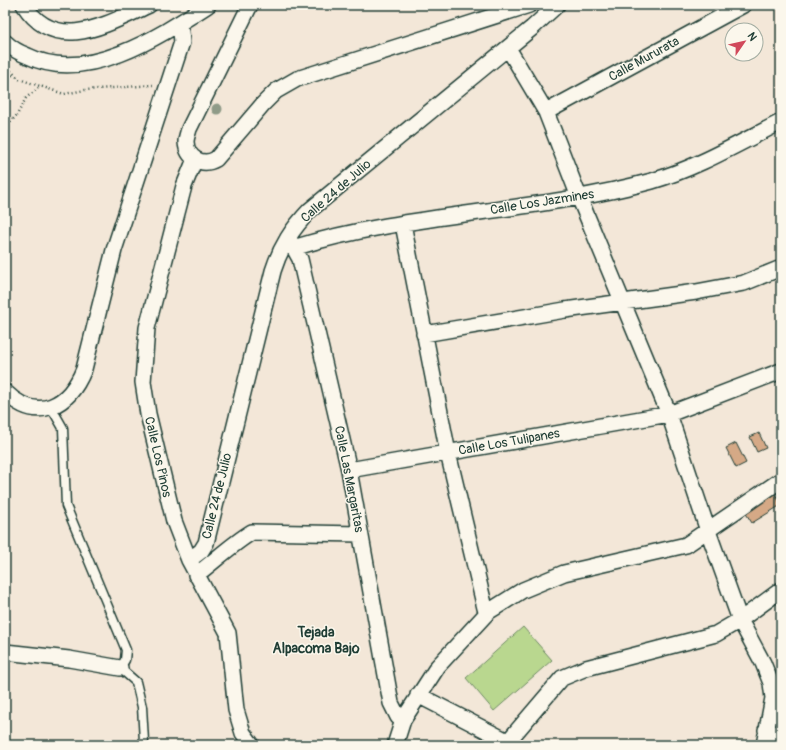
<svg xmlns="http://www.w3.org/2000/svg" width="786" height="750" viewBox="0 0 786 750" font-family="Pangolin,sans-serif">
  <style>
    .garden { fill: #b9d78f; stroke: #6c8a62 }
    .building { fill: #d5a986; stroke: #1f3d34 }
    .lines { fill: none; stroke-linecap: round; stroke-linejoin: round }
    .service-casing { stroke: #1f3d34; stroke-width: 11 }
    .minor-casing { stroke: #1f3d34; stroke-width: 18 }
    .path { stroke: #1f3d34; stroke-width: 2.5; stroke-dasharray: 1 3; stroke-linecap: butt }
    .service { stroke: #fbf7ec; stroke-width: 8 }
    .minor { stroke: #fbf7ec; stroke-width: 15 }
    .tree { fill: #8f9b88 }
    .labels { text-anchor: middle; dominant-baseline: central; stroke-width: 3; stroke-linejoin: round; paint-order: stroke }
    .street-label { font-size: 13px; fill: #1f3d34; stroke: #fbf7ec }
    .neighbourhood-label { font-size: 14px; font-weight: bold; fill: #1f3d34; stroke: #fbf7ec }
  </style>
  <rect width="100%" height="100%" fill="#f3e7d8"/>
  <filter id="ink" filterUnits="userSpaceOnUse"><feTurbulence type="fractalNoise" baseFrequency=".025" numOctaves="2"/><feDisplacementMap in="SourceGraphic" scale="8" xChannelSelector="R" yChannelSelector="G"/><feConvolveMatrix kernelMatrix="1 2 1 2 8 2 1 2 1" color-interpolation-filters="sRGB"/></filter>
  <g filter="url(#ink)">
    <path class="garden" d="M523,627l29,33 -58,51 -28,-33z"/>
    <path class="building" d="M759,433l7,15 -9,4 -7,-15z
      M736,443l10,20 -10,5 -10,-20z
      M775,494l6,11 -29,18 -7,-11z"/>
    <g class="lines">
      <g class="service-casing">
        <path id="service" d="M51,407l12,21 3,78 60,144 -1,10 -5,8 16,14 6,25 2,34"/>
      </g>
      <g class="minor-casing">
        <path id="minor" d="M24,5c32,50 83,19 125,0
          M250,5l-61,124c-1,4 -3,9 -3,13 1,16 16,25 30,17l47,-55 13,-13 21,-12 232,-74
          M5,42c6,6 15,11 23,14 58,29 132,-20 180,-51
          M508,48l38,64 33,85 90,217 39,117 32,89 23,43 8,20 2,15 -9,47
          M546,112l197,-107
          M195,159l-11,27 -37,142 -4,54 5,32 26,107 15,39 39,73 8,77 7,23 9,12
          M403,224l45,229 37,155 3,4
          M289,239l11,20 49,211 42,233 7,14 5,3
          M293,248c117,-36 242,-35 359,-67 45,-13 87,-38 129,-59
          M424,334l141,-24 131,-18 48,-9 37,-15
          M5,392c33,32 64,14 79,-23l30,-119 68,-208 -1,-10 -5,-7
          M349,470l320,-56 112,-43
          M189,560l12,-9 5,-8 67,-272c8,-25 19,-42 37,-61l222,-182 25,-23
          M196,575c19,-14 36,-31 56,-43l108,2
          M5,652l64,7 51,9
          M418,695l89,46
          M766,730l15,6
          M395,745l8,-25 35,-54 50,-54 35,-22 41,-17 122,-28 95,-65
          M505,745l57,-67 24,-10 130,-34 24,-14 41,-30"/>
      </g>
      <path class="path" d="M5,65l14,14 45,15 21,-4 68,-5
        M5,80l9,-6
        M5,128l12,-13 9,-17 15,-12"/>
      <use href="#service" class="service"/>
      <use href="#minor" class="minor"/>
    </g>
    <circle class="tree" cx="217" cy="109" r="5.5"/>
  </g>
  <g class="labels">
    <g class="street-label">
      <text transform="translate(644 59) rotate(-29)">Calle Mururata</text>
      <text transform="translate(336 191) rotate(-41)">Calle 24 de Julio</text>
      <text transform="translate(542 202) rotate(-9)">Calle Los Jazmines</text>
      <text transform="translate(509 442) rotate(-10)">Calle Los Tulipanes</text>
      <text transform="translate(158 457) rotate(77)">Calle Los Pinos</text>
      <text transform="translate(349 479) rotate(79)">Calle Las Margaritas</text>
      <text transform="translate(217 496) rotate(-76)">Calle 24 de Julio</text>
    </g>
    <g class="neighbourhood-label">
      <text x="316" y="632">Tejada<tspan x="316" dy="16">Alpacoma Bajo</tspan></text>
    </g>
  </g>
  <rect width="786" height="750" fill="none" stroke="#fbf7ec" stroke-width="20"/>
  <rect x="10" y="10" width="766" height="730" fill="none" stroke="#1f3d34" stroke-width="1.5" filter="url(#ink)"/>
  <g transform="translate(744 42) rotate(56)"><circle r="19" fill="#fbf7ec" stroke="#a3ada2"/>
  <path d="M0-3L7 15L0 10L-7 15Z" fill="#d1495b"/>
  <text y="-6" font-size="11" font-weight="bold" text-anchor="middle" fill="#1f3d34">N</text>
  </g>
</svg>
